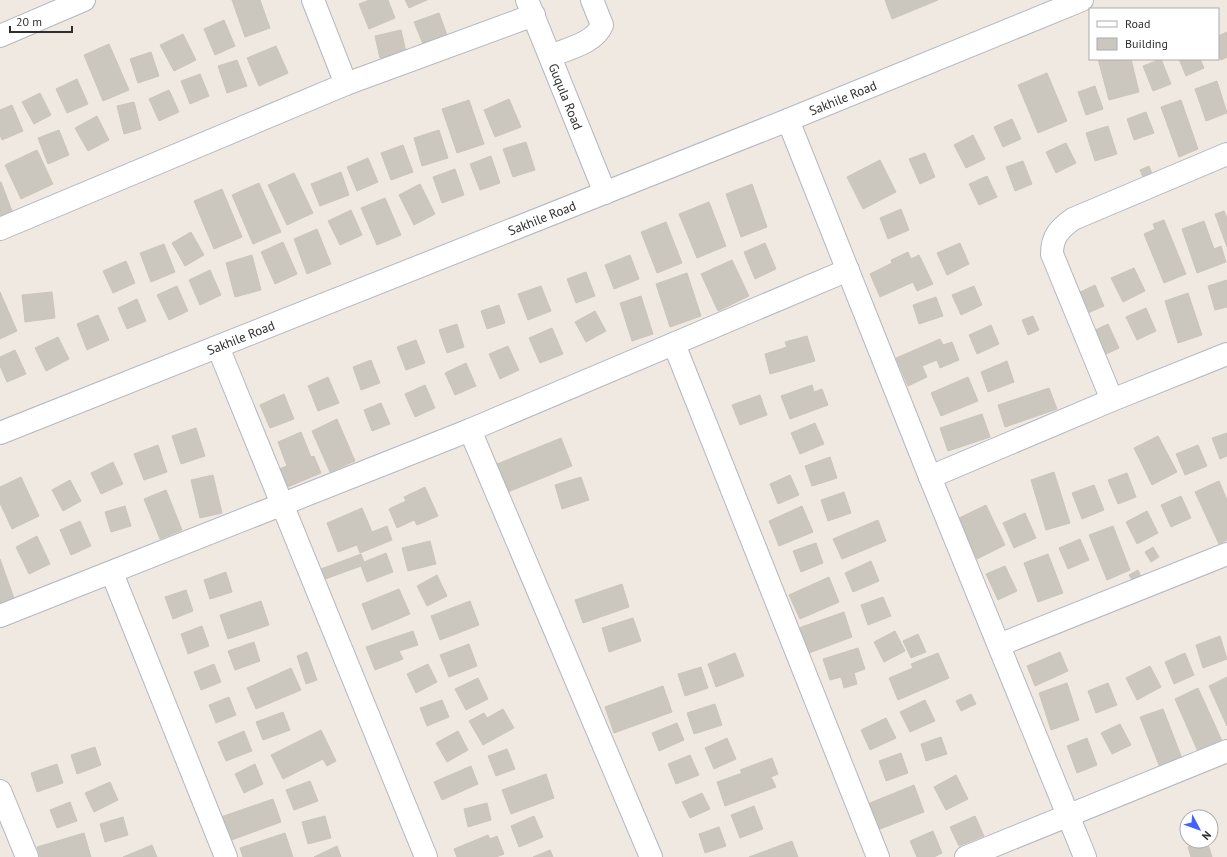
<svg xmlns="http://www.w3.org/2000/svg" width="1227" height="857" viewBox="0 0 1227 857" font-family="'PT Sans',sans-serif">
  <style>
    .building { fill: #cbc7bf; stroke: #cbc5ba }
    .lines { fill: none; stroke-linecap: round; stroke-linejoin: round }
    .minor-casing { stroke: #b4b7c1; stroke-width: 24 }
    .minor { stroke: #fff; stroke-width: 22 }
    .labels { text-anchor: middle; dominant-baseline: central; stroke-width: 3.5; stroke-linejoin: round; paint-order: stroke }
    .street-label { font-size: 13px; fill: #2e2e2e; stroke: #fff }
  </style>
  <rect width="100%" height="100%" fill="#efe9e1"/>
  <path class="building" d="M232,0h28l10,28 -25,9z
    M369,0h19l7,18 -26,11 -10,-25z
    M405,0h22l-18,8z
    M885,0h53l-46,19z
    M439,13l8,22 -24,9 -9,-22z
    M224,20l11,26 -20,9 -11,-26z
    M401,30l5,22 -26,6 -5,-22z
    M1227,32v25l-6,3 -3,-8v-16z
    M183,34l13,26 -22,11 -14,-26z
    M109,44l20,46 -26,11 -19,-46z
    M276,46l12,27 -29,13 -12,-28z
    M151,52l8,24 -21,7 -8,-24z
    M1098,59h33l8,33 -30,8z
    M1161,59l10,25 -18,7 -10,-25z
    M1179,59h21l4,9 -18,8z
    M237,60l10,26 -20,7 -9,-27z
    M1047,73l20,48 -29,12 -20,-48z
    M200,74l9,22 -19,8 -9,-23z
    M77,79l11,25 -21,9 -11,-24z
    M1217,81l10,32 -21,8 -11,-32z
    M1095,86l8,23 -17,6 -8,-23z
    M169,90l10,22 -20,9 -10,-22z
    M40,93l11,22 -17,9 -12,-22z
    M509,99l12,28 -26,10 -11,-27z
    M469,100l15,44 -27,9 -15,-44z
    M1181,100l17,49 -19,8 -18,-50z
    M134,102l7,27 -17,5 -7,-28z
    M12,105l11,26 -21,9 -2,-5v-25z
    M1146,112l8,21 -20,7 -7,-21z
    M97,116l12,24 -21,11 -13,-23z
    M1012,119l9,20 -18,8 -9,-20z
    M1108,126l9,28 -22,7 -9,-28z
    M59,130l10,25 -21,9 -10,-26z
    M439,130l9,28 -26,8 -8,-28z
    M973,135l12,24 -19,9 -12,-23z
    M526,142l9,28 -22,7 -10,-28z
    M1066,143l10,20 -20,10 -10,-21z
    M403,145l10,27 -22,8 -10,-27z
    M37,150l16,34 -32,15 -16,-34z
    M925,153l10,24 -15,7 -11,-25z
    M491,156l9,27 -20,7 -10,-26z
    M368,158l10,24 -21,9 -10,-24z
    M880,160l16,32 -33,17 -16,-32z
    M1023,161l9,23 -17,7 -9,-24z
    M1149,166l5,13 -9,3 -5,-12z
    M455,169l9,26 -22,8 -9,-26z
    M341,172l8,23 -29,11 -9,-22z
    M294,173l19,40 -26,12 -19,-40z
    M987,176l10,21 -18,8 -10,-21z
    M1,182l11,29 -12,5v-34z
    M259,183l22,49 -28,12 -21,-49z
    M420,184l15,30 -21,11 -15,-30z
    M752,184l15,43 -26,10 -15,-43z
    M222,189l20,48 -28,12 -20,-48z
    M385,198l16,37 -24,10 -16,-37z
    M709,202l17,44 -29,12 -18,-44z
    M901,209l8,21 -21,9 -8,-21z
    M351,210l11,25 -22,10 -12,-24z
    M1224,211l3,7v29l-12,-33z
    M1164,220l22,54 -22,9 -20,-49 11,-5 -2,-5z
    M1204,221l10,28 7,-3 5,16 -29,11 -15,-44z
    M666,222l16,41 -25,10 -16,-41z
    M317,229l14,35 -24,10 -13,-35z
    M191,232l13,23 -19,11 -13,-23z
    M283,242l14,32 -22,10 -14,-32z
    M765,243l11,26 -21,10 -11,-27z
    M960,243l9,21 -22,11 -10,-22z
    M164,244l11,28 -24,10 -11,-29z
    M908,252l3,7 8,-4 14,29 -16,7 -4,-9 -33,15 -10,-23 22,-11 -1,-3z
    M252,255l9,35 -26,7 -9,-34z
    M630,255l9,24 -25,10 -9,-24z
    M732,260l17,36 -31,15 -17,-37z
    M126,261l9,22 -22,10 -10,-22z
    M1134,268l11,23 -22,11 -12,-24z
    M210,270l11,25 -21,10 -11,-25z
    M586,272l9,24 -19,7 -9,-24z
    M687,273l14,43 -31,11 -14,-43z
    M1227,280v27l-12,3 -7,-24z
    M1095,285l9,21 -21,9 -9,-20z
    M177,286l11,25 -19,9 -12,-25z
    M541,286l10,25 -23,9 -10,-26z
    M974,286l8,19 -21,10 -9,-20z
    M0,292l17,39 -17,8z
    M52,292l3,26 -30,4 -3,-27z
    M1188,293l14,42 -24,8 -13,-42z
    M641,296l12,38 -21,7 -12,-38z
    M936,297l7,19 -24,8 -6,-19z
    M137,299l9,22 -19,8 -9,-21z
    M499,305l6,18 -18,6 -6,-18z
    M1146,308l10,23 -19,9 -11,-23z
    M595,311l11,20 -20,11 -11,-20z
    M98,315l11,25 -22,10 -10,-26z
    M1033,316l6,14 -11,5 -6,-15z
    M457,324l7,23 -17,6 -8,-23z
    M1108,324l11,24 -17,8 -11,-24z
    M991,325l8,19 -22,10 -8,-19z
    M552,328l11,26 -23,9 -11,-25z
    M807,336l8,25 -45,13 -5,-20 22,-7 -2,-5z
    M58,337l11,22 -23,12 -11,-23z
    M940,339l3,6 9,-3 7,18 -19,8 -3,-8 -15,6 5,11 -19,9 -12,-28z
    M416,340l9,23 -19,7 -9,-23z
    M508,346l11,24 -19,9 -11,-25z
    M15,350l11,24 -19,8 -7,-16v-9z
    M371,360l9,23 -19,7 -8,-23z
    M1007,361l7,21 -26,10 -7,-20z
    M466,363l10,23 -21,9 -10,-22z
    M328,377l11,26 -21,8 -10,-25z
    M968,377l10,24 -37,15 -10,-23z
    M425,385l10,23 -20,9 -10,-23z
    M812,385l2,7 8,-3 6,16 -38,14 -9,-23z
    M1049,388l8,21 -52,18 -7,-22z
    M284,394l10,25 -24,9 -10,-23z
    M760,395l7,20 -27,10 -8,-20z
    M381,403l9,21 -18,7 -8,-21z
    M982,414l8,23 -42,14 -8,-23z
    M337,419l18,42 -25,11 -18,-41z
    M815,423l9,21 -24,10 -9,-21z
    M196,428l9,28 -24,8 -9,-28z
    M301,432l10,25 3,-1 7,17 -38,16 -7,-19 11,-4 -9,-24z
    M1227,433v23l-7,3 -8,-21z
    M1158,436l19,36 -25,13 -18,-37z
    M561,438l11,28 -64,26 -11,-28z
    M158,445l9,27 -23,8 -10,-26z
    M1198,445l9,21 -22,9 -9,-21z
    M830,457l7,21 -25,8 -7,-20z
    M113,462l10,22 -22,10 -10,-21z
    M1054,472l16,51 -24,7 -15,-50z
    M1127,473l9,24 -18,7 -10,-24z
    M213,475l9,38 -22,5 -9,-38z
    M790,475l9,20 -21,9 -8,-20z
    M21,477l18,39 -27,13 -12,-26v-16z
    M581,477l8,23 -27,9 -7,-24z
    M70,480l11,21 -18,10 -11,-21z
    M1219,481l8,19v40l-8,4 -24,-52z
    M1094,485l10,25 -22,9 -10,-26z
    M425,487l13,29 -21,9 -3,-5 -17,8 -8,-19 17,-8 -2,-4z
    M166,490l16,40 -22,9 -16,-40z
    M844,492l7,21 -23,8 -7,-21z
    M1181,496l10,22 -20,9 -10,-22z
    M986,505l19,40 -28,14 -20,-40z
    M125,506l6,20 -20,6 -6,-20z
    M802,506l11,26 -34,14 -10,-25z
    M362,508l10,24 15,-6 5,14 -32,13 -3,-8 -19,7 -11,-29z
    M1147,511l11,22 -21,11 -11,-22z
    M1025,513l11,25 -22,10 -11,-25z
    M878,520l8,21 -44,18 -9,-20z
    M80,521l11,25 -20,9 -11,-25z
    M1113,526l17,44 -23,10 -18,-45z
    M37,536l13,28 -21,10 -13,-27z
    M1080,539l9,21 -21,9 -9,-21z
    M430,541l6,23 -28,7 -6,-23z
    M816,543l7,20 -22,9 -8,-21z
    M1153,547l6,10 -8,5 -6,-10z
    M386,553l7,19 -26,10 -6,-16 -44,16 -4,-10 48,-18 3,8z
    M1048,554l15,39 -25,9 -14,-39z
    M0,559l14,39 -14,5z
    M871,561l8,20 -26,11 -8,-19z
    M1005,566l12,25 -19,9 -12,-26z
    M1138,570l6,13 -8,4 -7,-12z
    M226,572l6,20 -22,7 -6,-19z
    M437,575l10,21 -20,10 -10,-20z
    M829,577l10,25 -39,17 -11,-24z
    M622,584l7,23 -46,16 -8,-23z
    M399,589l11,25 -38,16 -10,-26z
    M186,590l7,21 -20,8 -8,-22z
    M883,597l8,19 -23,9 -7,-20z
    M261,601l8,24 -41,14 -8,-24z
    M470,601l9,24 -39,15 -9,-24z
    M844,612l8,25 -51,19 -8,-26z
    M633,618l8,23 -32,11 -7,-24z
    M202,626l7,20 -21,8 -7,-20z
    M413,631l5,14 -19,6 4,8 -28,11 -9,-23z
    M895,631l10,20 -21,11 -10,-20z
    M918,634l8,18 -15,6 -8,-17z
    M1220,636l7,23 -24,9 -7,-23z
    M254,642l6,19 -25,9 -7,-19z
    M469,644l8,22 -28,11 -9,-22z
    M858,648l7,21 -11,4 3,11 -13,4 -3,-11 -11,3 -7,-21z
    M307,652l10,28 -11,4 -9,-28z
    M1060,652l8,19 -33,15 -8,-20z
    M735,653l9,23 -28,11 -8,-23z
    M938,653l11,25 -51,22 -9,-22 24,-10 -2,-4z
    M1185,653l9,22 -20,9 -9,-22z
    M214,664l7,18 -20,8 -7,-18z
    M428,664l9,18 -21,11 -9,-19z
    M1150,666l11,21 -24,13 -11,-22z
    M701,667l7,21 -23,8 -7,-22z
    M291,668l10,22 -45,19 -9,-21z
    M1227,677v49l-18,-40z
    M478,678l10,21 -22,11 -11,-21z
    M1067,683l12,37 -28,10 -12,-37z
    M1108,683l9,22 -21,8 -8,-22z
    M663,686l9,26 -58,21 -9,-26z
    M1198,688l25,55 -24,11 -24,-55z
    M971,694l5,10 -15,7 -5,-10z
    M229,697l7,18 -20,8 -7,-18z
    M442,700l7,17 -22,9 -7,-18z
    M925,700l10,21 -25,11 -10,-20z
    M715,704l7,21 -28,9 -7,-21z
    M503,709l11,19 -31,17 -14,-24 15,-8 3,5z
    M1163,709l20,52 -22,9 -21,-53z
    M283,712l7,18 -27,10 -7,-18z
    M886,718l10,20 -26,12 -9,-20z
    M677,723l7,17 -25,11 -7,-18z
    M1120,724l11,21 -19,9 -11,-21z
    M321,730l15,31 -9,5 -4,-7 -40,20 -12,-24z
    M244,731l8,20 -26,10 -8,-19z
    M458,731l10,19 -21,12 -11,-19z
    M941,737l6,17 -21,7 -5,-17z
    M727,738l9,21 -22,10 -9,-21z
    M1087,738l10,27 -20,8 -10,-27z
    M95,747l6,18 -24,9 -6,-19z
    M507,749l8,20 -19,7 -8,-20z
    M901,753l7,20 -22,8 -7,-20z
    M690,755l9,20 -23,9 -8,-20z
    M772,758l6,16 -7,3 5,10 -51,19 -8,-24 25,-9 -2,-3z
    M57,764l6,19 -26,9 -6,-19z
    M255,764l8,20 -19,9 -9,-19z
    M471,766l7,18 -36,16 -8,-18z
    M546,774l8,24 -43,16 -9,-24z
    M956,775l12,24 -22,11 -12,-23z
    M310,781l8,20 -24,9 -8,-20z
    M110,782l8,18 -24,12 -9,-19z
    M914,785l10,27 -49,19 -10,-26z
    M702,793l8,16 -20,9 -8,-16z
    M273,799l8,23 -55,20 -8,-24z
    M70,802l7,19 -20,7 -7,-18z
    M487,803l4,17 -23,7 -4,-18z
    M754,806l9,23 -23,9 -9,-23z
    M325,816l6,22 -23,6 -6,-22z
    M534,816l9,21 -24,10 -8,-21z
    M975,816l9,20 -25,10 -9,-19z
    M123,817l5,18 -23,7 -5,-18z
    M719,827l7,19 -21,7 -6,-19z
    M933,831l9,22 -8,4h-17l-7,-16z
    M84,833l7,24h-51l-3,-10z
    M285,833l8,24h-50l-3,-9z
    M488,835l2,4 7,-3 7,18 -8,3h-39l-3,-8z
    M792,841l6,16h-49z
    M1207,841l5,16h-21l-3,-10z
    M152,845l5,12h-34z
    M337,846l4,11h-27z
    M550,850l3,7h-20z"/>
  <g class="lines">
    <g class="minor-casing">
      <g id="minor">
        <path d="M313,0l33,84"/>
        <path id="s1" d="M527,0l78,193"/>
        <path d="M0,36l84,-36"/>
        <path d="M550,56c17,-7 45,-13 52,-31l-10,-25"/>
        <path d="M788,120l142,357 155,380"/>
        <path d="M0,229l346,-145 188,-69"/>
        <path d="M674,344l204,513"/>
        <path d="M218,347l208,510"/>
        <path d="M1112,400l-60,-146c0,-17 7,-25 21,-35l154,-65"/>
        <path d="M470,430l181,427"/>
        <path id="s2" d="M0,433l788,-313 294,-120"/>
        <path d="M930,477l182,-77 115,-46"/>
        <path d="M112,573l114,284"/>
        <path d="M0,616l470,-186 378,-160"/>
        <path d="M999,645l228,-91"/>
        <path d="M0,791l27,66"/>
        <path d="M966,857l261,-106"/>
      </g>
    </g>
    <use href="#minor" class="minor"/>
  </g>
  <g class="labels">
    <g class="street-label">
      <text stroke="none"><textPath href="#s1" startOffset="104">Guqula Road</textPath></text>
      <text stroke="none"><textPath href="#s2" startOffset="907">Sakhile Road</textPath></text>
      <text stroke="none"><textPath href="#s2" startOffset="583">Sakhile Road</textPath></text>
      <text stroke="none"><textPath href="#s2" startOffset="259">Sakhile Road</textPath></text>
    </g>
  </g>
  <rect x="1089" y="8" width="130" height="52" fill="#ffffff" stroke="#ababab"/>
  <rect x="1097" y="21" width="20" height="6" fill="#ffffff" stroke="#ababab"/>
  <text x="1125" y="28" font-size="12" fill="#2e2e2e">Road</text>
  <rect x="1097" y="38" width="20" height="12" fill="#cbc7bf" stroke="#ababab"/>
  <text x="1125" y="48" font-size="12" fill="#2e2e2e">Building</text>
  <g transform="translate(1199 829) rotate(131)"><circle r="19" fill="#ffffff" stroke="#ababab"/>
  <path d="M0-3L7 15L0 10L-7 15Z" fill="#4264fb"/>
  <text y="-6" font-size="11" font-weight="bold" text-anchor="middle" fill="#2e2e2e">N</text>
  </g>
  <path d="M10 26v6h62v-6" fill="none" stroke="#2e2e2e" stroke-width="2"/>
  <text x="16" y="26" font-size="12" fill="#2e2e2e" stroke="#ffffff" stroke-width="3" paint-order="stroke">20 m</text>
</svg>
